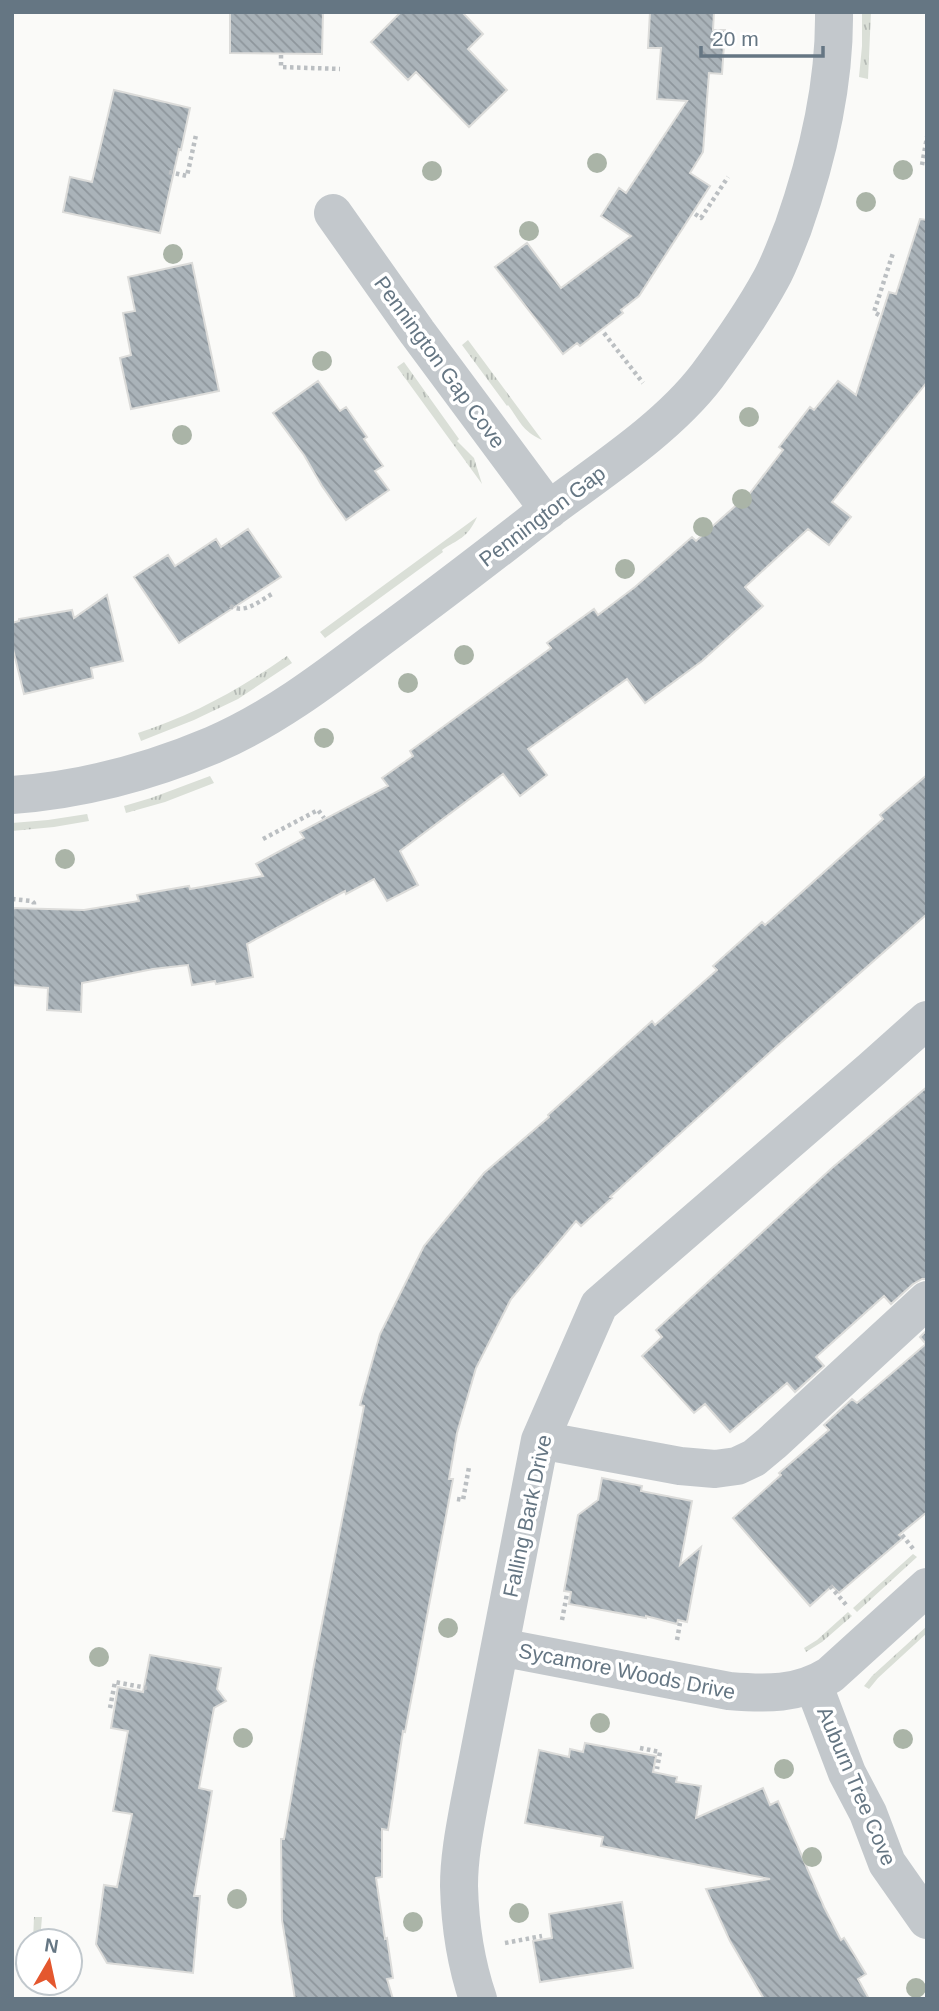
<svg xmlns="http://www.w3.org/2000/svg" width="939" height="2011" viewBox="0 0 939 2011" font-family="Helvetica,sans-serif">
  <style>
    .grass { fill: url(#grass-tufts) }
    .building { fill: url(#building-back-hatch); stroke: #dcdcda; stroke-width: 2 }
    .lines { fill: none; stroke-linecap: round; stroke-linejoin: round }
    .path { stroke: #bbbfc2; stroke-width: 4.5; stroke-dasharray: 3.5 3.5; stroke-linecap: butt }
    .minor { stroke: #c3c8cc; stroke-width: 38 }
    .tree { fill: #aab4a7 }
    .labels { text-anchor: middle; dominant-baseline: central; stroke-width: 7; stroke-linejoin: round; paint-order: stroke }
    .street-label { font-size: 21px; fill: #657683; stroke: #fff }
  </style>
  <defs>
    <pattern id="grass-tufts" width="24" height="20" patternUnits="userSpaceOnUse" patternTransform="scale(1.75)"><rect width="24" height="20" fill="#dadfd7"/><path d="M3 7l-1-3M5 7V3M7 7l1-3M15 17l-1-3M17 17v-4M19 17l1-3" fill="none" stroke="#b4b9b4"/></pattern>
    <pattern id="building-back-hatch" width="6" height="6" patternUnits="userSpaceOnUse" patternTransform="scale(1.75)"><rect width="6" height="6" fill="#aab3b9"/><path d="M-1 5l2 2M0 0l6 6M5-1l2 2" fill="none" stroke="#8e969c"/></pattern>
  </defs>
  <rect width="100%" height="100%" fill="#fafaf8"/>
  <path class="grass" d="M862,12h9l-3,67 -9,-2 3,-31z
    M468,340l74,100c-20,-9 -22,-19 -34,-35l-1,1 -45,-61z
    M404,362l55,77 -2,2 17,17 8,26 -85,-117z
    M477,517c-10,22 -19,22 -35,33l1,2 -118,86 -5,-6z
    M287,656l5,7 -54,36 -44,21 -53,21 -3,-8c55,-18 102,-44 149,-77z
    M210,776l4,7 -49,19 -39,11 -2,-7 27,-8z
    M87,814l2,7 -35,6 -42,4v-8l36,-3z
    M913,1554l4,3 -60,55 -4,-4z
    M848,1612l4,4 -30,26 -16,10 -2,-4 13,-8z
    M927,1626v7l-49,45 -9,11 -5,-3 8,-10z
    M34,1917h8l-2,24h-7z"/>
  <path class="building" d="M230,12h93l-1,42 -92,-1z
    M401,12h61l21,22 -15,15 39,41 -38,37 -53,-55 -8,8 -37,-38z
    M650,12h64l-1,18h12l-3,44 -13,-1 -6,79 -13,21 20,13 -71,110 -18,14 2,3 -43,33 -3,-3 -14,11 -68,-87 32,-24 34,45 70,-52 -30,-20 18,-28 7,5 61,-92 -30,-2 4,-51h-13z
    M114,90l76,18 -9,42 -2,-1 -19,84 -97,-21 7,-35 22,5z
    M920,219l7,1v162l-95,120 19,15 -22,28 -21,-16 -63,58 18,19 -61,55 -57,42 -18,-24 -99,70 19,26 -27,21 -17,-22 -103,77 18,34 -31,16 -13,-22 -28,15 -1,-3 -98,53 6,33 -37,7 -1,-3 -23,4 -4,-20 -35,4 -71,14 -1,29 -34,-2 1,-22 -36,-3v-77l72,2 55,-9 -2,-6 52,-9 1,3 73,-13 -7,-12 48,-26 -4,-6 88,-46 -6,-8 31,-22 -3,-5 141,-103 -4,-5 47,-34 4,6 37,-28 57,-50 4,4 54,-48 33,-43 -4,-3 31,-40 4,3 24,-29 18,14 33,-103 7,2z
    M192,263l27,128 -88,18 -11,-51 11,-3 -8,-42 12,-2 -7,-34z
    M318,381l22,30 6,-4 21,30 -3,2 19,27 -8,5 14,19 -43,30 -24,-34 -18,-31 -31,-42z
    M248,529l33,48 -102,66 -45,-66 34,-22 7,11 41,-27 5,8z
    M107,595l16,66 -32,7 2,10 -69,16 -12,-49v-22l7,-2v-2l53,-9 2,8z
    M927,775v139l-150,132 -167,151 2,1 -31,28 -5,-5 -65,78 -35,69 -19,65 -8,46h4l-48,253 -2,-1 -15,99 -6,-1v48l-6,1 9,61 2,-1 6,40 -6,1 6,20h-98l-13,-79 -1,-81h3l30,-174 50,-259 -4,-1 20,-71 44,-88 60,-73 65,-56 -1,-2 104,-94 3,4 62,-55 -4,-4 49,-44 3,3 118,-106 -3,-4z
    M927,1087v192h-5l-9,5 -22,20 -7,-8 -68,61 8,9 -29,26 -8,-9 -57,49 -25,-28 -11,9 -52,-57 20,-19 -6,-7 176,-162z
    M927,1330v182l-28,23 4,3 -64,55 -7,-7 -22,20 -77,-88 48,-43 -2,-2 50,-43 -5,-5 28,-26 5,4 69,-59 -6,-7z
    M602,1478l40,8 -1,5 51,10 -12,64 21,-18 -14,75 -9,-2 -1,4 -31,-8v2l-77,-14 2,-12 -7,-1 14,-76 20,-15z
    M150,1655l71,13 -4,21 9,12 -12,7 -15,80 13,3 -18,105h6l-7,77 -86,-10 -11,-19 8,-59 13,2 15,-73 -19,-3 15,-80 -17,-3 7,-41 25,5z
    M585,1743l71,13 -3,16 24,5 -1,5 25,4 -5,32 67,-30 7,17 8,-4 46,106 17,33 3,-2 22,36 -8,5 11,20h-105l-34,-58 -24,-52 64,-10 -169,-33 2,-9 -78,-14 14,-73 30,7 1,-8 13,3z
    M622,1902l11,66 -93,14 -7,-41 19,-3 -3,-24z"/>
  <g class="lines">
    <path class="path" d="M281,55v12l59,2
      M922,165l5,-28
      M169,172l18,4 9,-41
      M695,214l6,4 27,-41
      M879,315l-5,-3 19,-59
      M604,333l39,50
      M230,606c15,8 28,-4 42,-12
      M263,839l55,-29 6,8
      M12,899l20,2 2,2v4
      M457,1499l6,1 6,-33
      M902,1535l13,16
      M830,1586l18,21
      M562,1620l5,-26
      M677,1640l3,-17
      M110,1708l5,-26 32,6
      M640,1748l20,4 -3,17
      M505,1943l37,-7"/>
    <path class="minor" d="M333,213l84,119 132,178
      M12,795c70,-5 137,-23 201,-50 58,-25 110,-64 160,-102 56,-41 111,-83 166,-126 55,-42 126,-86 168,-141 23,-31 46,-64 64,-97 9,-16 15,-34 22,-51 24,-68 42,-143 41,-216
      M540,1440l140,26 35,3 22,-3 17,-8 18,-15 155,-143
      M500,1647l229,44c37,3 69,4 101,-16l97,-88
      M814,1686l33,87 21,40 19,50 40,57
      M478,1999c-12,-35 -18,-75 -19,-113 0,-27 5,-54 10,-81l71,-365 59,-135 273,-236 55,-49"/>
  </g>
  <g class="tree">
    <circle cx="597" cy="163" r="10"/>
    <circle cx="903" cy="170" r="10"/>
    <circle cx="432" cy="171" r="10"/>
    <circle cx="866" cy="202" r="10"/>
    <circle cx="529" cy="231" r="10"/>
    <circle cx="173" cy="254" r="10"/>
    <circle cx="322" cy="361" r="10"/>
    <circle cx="749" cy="417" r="10"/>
    <circle cx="182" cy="435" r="10"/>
    <circle cx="742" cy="499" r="10"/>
    <circle cx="703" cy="527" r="10"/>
    <circle cx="625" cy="569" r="10"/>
    <circle cx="464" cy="655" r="10"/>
    <circle cx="408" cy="683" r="10"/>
    <circle cx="324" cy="738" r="10"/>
    <circle cx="65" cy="859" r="10"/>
    <circle cx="448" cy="1628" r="10"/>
    <circle cx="99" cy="1657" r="10"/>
    <circle cx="600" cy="1723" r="10"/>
    <circle cx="243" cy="1738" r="10"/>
    <circle cx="903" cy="1739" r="10"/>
    <circle cx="784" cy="1769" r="10"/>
    <circle cx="812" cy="1857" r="10"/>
    <circle cx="237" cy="1899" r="10"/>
    <circle cx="519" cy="1913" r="10"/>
    <circle cx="413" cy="1922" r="10"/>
    <circle cx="916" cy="1988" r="10"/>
  </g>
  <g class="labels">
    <g class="street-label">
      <text transform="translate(440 362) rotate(54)">Pennington Gap Cove</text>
      <text transform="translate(542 516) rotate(-37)">Pennington Gap</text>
      <text transform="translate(527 1516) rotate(-78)">Falling Bark Drive</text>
      <text transform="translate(627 1671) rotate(11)">Sycamore Woods Drive</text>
      <text transform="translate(857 1786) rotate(67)">Auburn Tree Cove</text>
    </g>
  </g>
  <rect width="939" height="2011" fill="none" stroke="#657683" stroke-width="28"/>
  <g transform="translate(49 1962) rotate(9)"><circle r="33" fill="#ffffff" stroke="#c1c8cd" stroke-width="2"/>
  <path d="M0-5L12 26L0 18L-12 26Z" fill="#e4572e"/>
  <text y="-10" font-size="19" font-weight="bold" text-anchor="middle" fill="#657683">N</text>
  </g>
  <path d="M701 46v10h122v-10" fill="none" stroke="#657683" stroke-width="3.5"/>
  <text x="712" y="46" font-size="21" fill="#657683" stroke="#ffffff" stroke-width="5" paint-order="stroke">20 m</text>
</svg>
